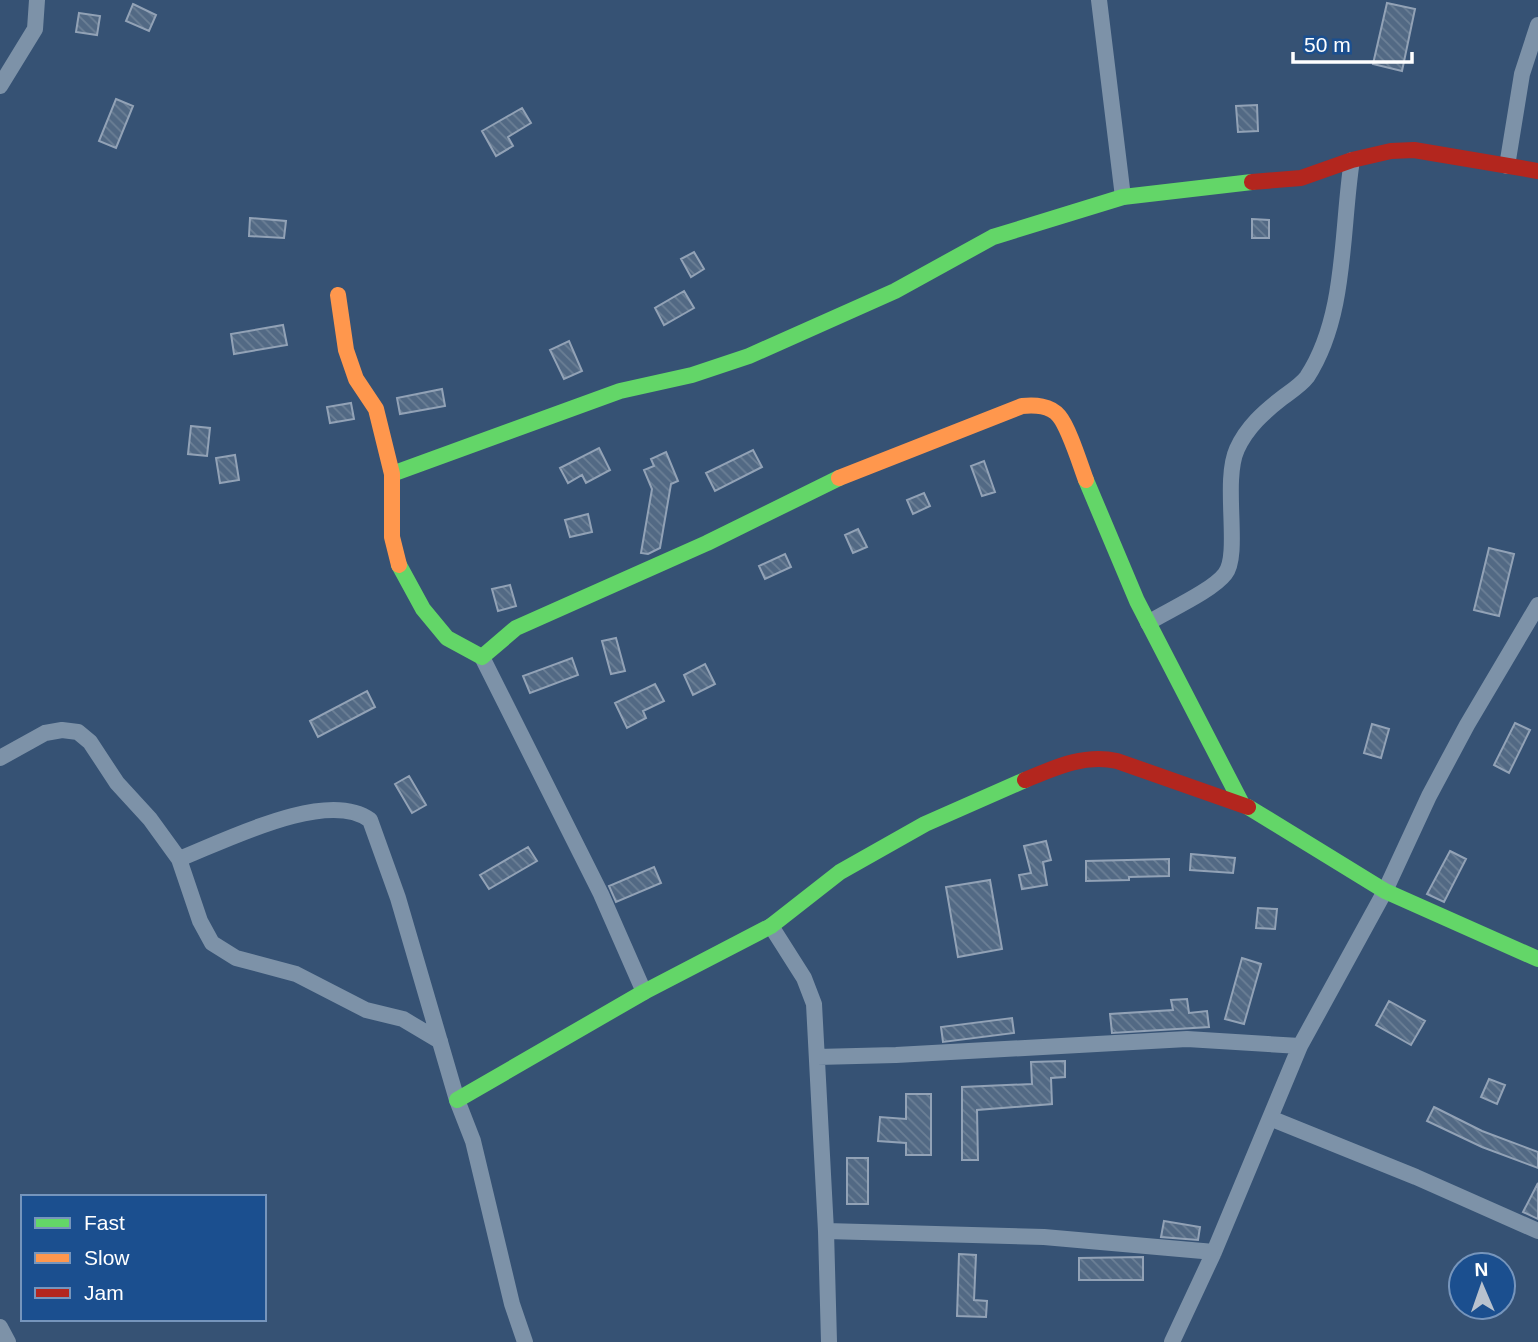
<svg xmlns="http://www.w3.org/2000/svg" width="1538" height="1342" viewBox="0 0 1538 1342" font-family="Arial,sans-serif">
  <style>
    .building { fill: url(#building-back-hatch); stroke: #92a2b6; stroke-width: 2 }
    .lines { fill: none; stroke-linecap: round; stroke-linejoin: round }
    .street { stroke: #7d92a8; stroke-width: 16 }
    .fast { stroke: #63d668; stroke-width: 16 }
    .slow { stroke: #ff974d; stroke-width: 16 }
    .jam { stroke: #b3261e; stroke-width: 16 }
  </style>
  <defs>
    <pattern id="building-back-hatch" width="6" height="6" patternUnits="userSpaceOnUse" patternTransform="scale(1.75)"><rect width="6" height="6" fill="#526984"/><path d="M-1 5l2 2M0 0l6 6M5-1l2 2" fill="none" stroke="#6c8096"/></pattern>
  </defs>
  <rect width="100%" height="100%" fill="#365274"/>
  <path class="building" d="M1387,3l28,6 -13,62 -29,-7z
    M133,4l23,11 -7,16 -23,-10z
    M79,13l21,3 -3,19 -21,-3z
    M116,99l17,7 -17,42 -17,-7z
    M1257,105l1,26 -20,1 -2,-26z
    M522,108l9,15 -23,14 5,9 -17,10 -14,-25z
    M250,218l36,3 -2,17 -35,-2z
    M1252,219l17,1v18h-17z
    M694,252l10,17 -13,8 -10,-18z
    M684,291l10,17 -30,17 -9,-17z
    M283,325l4,20 -53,9 -3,-20z
    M569,341l13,30 -18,8 -14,-29z
    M442,389l3,17 -45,8 -3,-16z
    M351,403l3,16 -24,4 -3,-16z
    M191,426l19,2 -3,28 -19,-2z
    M599,448l11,22 -24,13 -4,-8 -14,8 -8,-15z
    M753,450l9,17 -47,24 -9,-18z
    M666,452l12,29 -7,3 -11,64 -12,6 -7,-1 11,-64 -8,-19 10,-4 -3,-7z
    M235,455l4,25 -19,3 -4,-25z
    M984,461l11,31 -13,4 -11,-30z
    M924,493l6,13 -17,8 -6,-14z
    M588,514l4,18 -22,5 -5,-17z
    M858,529l9,18 -14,6 -8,-18z
    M1489,548l25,6 -15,62 -25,-6z
    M785,554l6,13 -26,12 -6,-13z
    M510,585l6,21 -18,5 -6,-22z
    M616,638l9,33 -14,3 -9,-33z
    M572,658l6,17 -48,18 -7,-17z
    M705,664l10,20 -22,11 -9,-20z
    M655,684l9,17 -21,10 3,7 -19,10 -12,-25z
    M367,691l8,16 -57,30 -8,-16z
    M1515,723l15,7 -21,43 -15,-8z
    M1372,724l17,5 -8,29 -17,-5z
    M409,776l17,29 -14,8 -17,-29z
    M1046,841l5,19 -8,2 4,23 -25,4 -3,-14 12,-2 -7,-27z
    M528,847l9,14 -48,28 -9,-14z
    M1450,851l16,8 -22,43 -17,-8z
    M1191,854l44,4 -2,15 -43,-3z
    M1169,859v17l-40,1v3l-43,1v-20z
    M654,867l7,16 -45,19 -7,-16z
    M990,880l12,69 -44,8 -12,-70z
    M1258,908l19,1 -2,20 -19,-1z
    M1242,958l19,6 -17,60 -19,-5z
    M1187,999l2,14 18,-2 2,16 -97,6 -2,-19 63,-4 -2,-10z
    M1389,1001l36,20 -14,24 -35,-20z
    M1012,1018l2,15 -71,9 -2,-15z
    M1065,1061v16l-14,1 1,26 -75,6 1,50h-16v-73l70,-3 -1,-22z
    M1489,1079l16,6 -8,19 -16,-7z
    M906,1094h25v61h-25v-12l-28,-2 2,-24 26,2z
    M1434,1107l48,24 56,21v16l-56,-21 -55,-26z
    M847,1158h21v46h-21z
    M1538,1183v36l-15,-7z
    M1164,1221l36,6 -2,13 -37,-3z
    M959,1254l17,1 -2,45 13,1 -1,16 -29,-1z
    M1143,1257v23h-64v-22z"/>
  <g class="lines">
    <path class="street" d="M1099,0l24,197
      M0,86l35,-57 2,-29
      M1507,166l15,-92 16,-49
      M1148,623c19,-12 64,-32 77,-49 16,-20 -3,-92 12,-125 10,-22 27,-37 45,-51 8,-6 19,-13 25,-21 40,-61 34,-147 45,-217
      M482,657l119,237 43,98
      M0,758l45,-25 17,-3 16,2 12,10 27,41 33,36 29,40 21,62 12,22 24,15 60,16 70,36 37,9 37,22
      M179,859c46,-18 148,-71 191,-39l28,78 59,202 16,41 39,163 13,38
      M771,926l33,52 10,26 12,227 218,6 170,15
      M817,1057l79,-2 291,-16 113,7
      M1270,1118l146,59 122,54
      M826,1231l3,111
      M0,1327l8,15
      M1172,1342l42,-90 86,-206 85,-155 44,-95 38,-71 71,-120"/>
    <path class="fast" d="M392,474l228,-83 72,-16 57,-19 146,-65 98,-54 130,-40 129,-15
      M1086,480l51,121 105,203
      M399,565l24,44 24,29 35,19 34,-29 191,-85 132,-65
      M1248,807l137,84 153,68
      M457,1100l187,-108 127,-66 69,-54 85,-48 100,-44"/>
    <path class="slow" d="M338,295l8,55 10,29 20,30 16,65v63l7,28
      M839,478l183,-72c13,-1 28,-1 37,10 10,12 21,48 27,64"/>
    <path class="jam" d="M1252,182l49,-4 51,-18 39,-9 23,-1 124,21
      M1025,780c31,-13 59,-26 92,-19l131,46"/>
  </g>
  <rect x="21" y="1195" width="245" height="126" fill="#1b4f8f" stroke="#7695bc" stroke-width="2"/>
  <rect x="35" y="1218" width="35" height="10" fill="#63d668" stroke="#7695bc" stroke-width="2"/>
  <text x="84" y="1230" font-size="21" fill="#ffffff">Fast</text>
  <rect x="35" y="1253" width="35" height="10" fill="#ff974d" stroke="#7695bc" stroke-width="2"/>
  <text x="84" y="1265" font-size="21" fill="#ffffff">Slow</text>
  <rect x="35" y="1288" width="35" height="10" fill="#b3261e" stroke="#7695bc" stroke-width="2"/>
  <text x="84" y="1300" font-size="21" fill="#ffffff">Jam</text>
  <g transform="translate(1482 1286) rotate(358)"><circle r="33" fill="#1b4f8f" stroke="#7695bc" stroke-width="2"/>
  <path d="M0-5L12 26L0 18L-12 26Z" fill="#b9c2ce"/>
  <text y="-10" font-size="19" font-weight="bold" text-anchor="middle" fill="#ffffff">N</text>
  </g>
  <path d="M1293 52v10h119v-10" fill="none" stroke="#ffffff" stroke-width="3.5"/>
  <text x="1304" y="52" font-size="21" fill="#ffffff" stroke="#1b4f8f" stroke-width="5" paint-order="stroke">50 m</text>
</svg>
